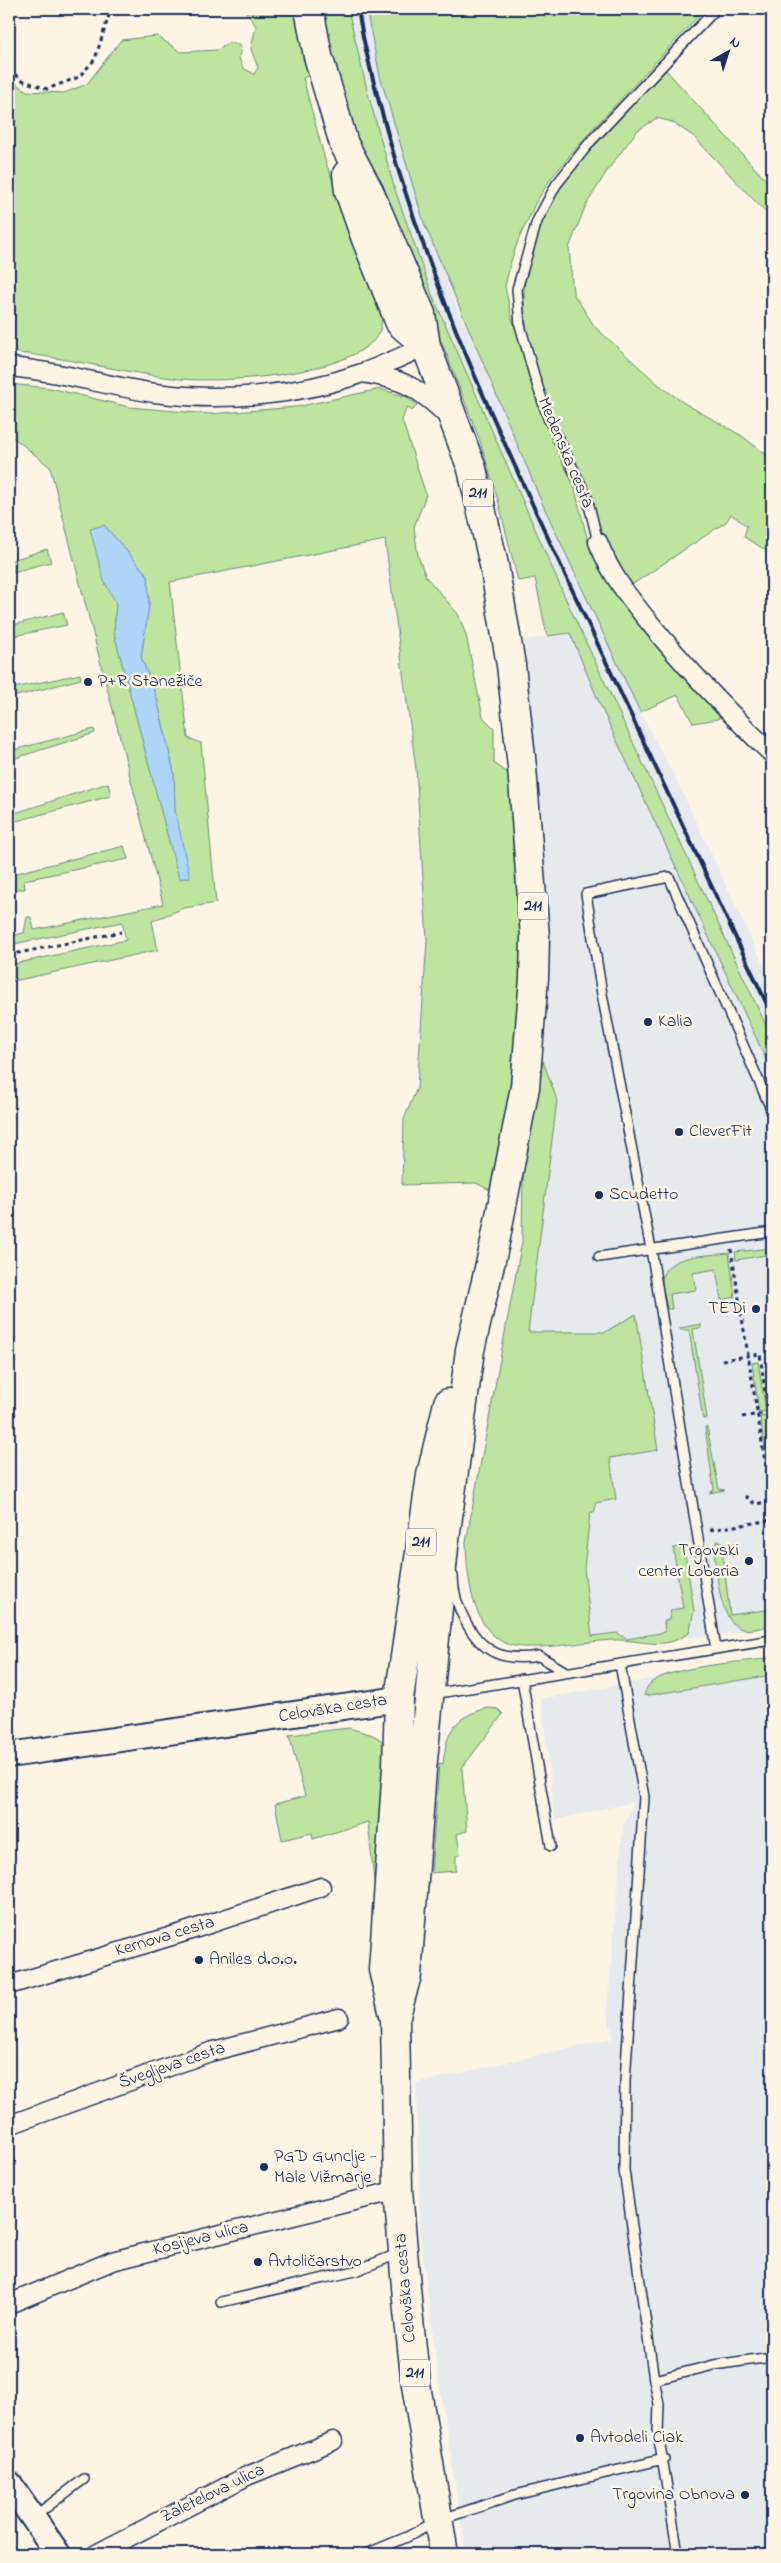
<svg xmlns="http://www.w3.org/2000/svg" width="781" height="2563" viewBox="0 0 781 2563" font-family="'Indie Flower',sans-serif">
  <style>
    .built { fill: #e7eaec }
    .green { fill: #bee49f; stroke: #6c8a7e; fill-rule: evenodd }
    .water { fill: #aed5f8; stroke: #7393ba }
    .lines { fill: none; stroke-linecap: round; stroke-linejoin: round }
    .lane-casing { stroke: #1b2f5e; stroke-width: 12 }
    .street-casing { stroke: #1b2f5e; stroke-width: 21 }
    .secondary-casing { stroke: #1b2f5e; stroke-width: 28 }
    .primary-casing { stroke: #1b2f5e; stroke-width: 31 }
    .path { stroke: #1b2f5e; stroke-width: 3; stroke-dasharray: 4 4; stroke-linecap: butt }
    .lane { stroke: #fcf5e5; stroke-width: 9 }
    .street { stroke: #fcf5e5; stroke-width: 18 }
    .secondary { stroke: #fcf5e5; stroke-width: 24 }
    .primary { stroke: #fcf5e5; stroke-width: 28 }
    .rail { stroke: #1b2f5e; stroke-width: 4 }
    .poi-dot { fill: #1b2f5e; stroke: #fcf5e5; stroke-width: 2 }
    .labels { text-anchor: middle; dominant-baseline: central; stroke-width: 5; stroke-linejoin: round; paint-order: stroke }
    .shield { fill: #fcf5e5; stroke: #5e6a86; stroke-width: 1 }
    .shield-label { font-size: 16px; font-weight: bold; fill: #1b2f5e }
    .street-label { font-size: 18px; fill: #1b2f5e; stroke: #fcf5e5 }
    .poi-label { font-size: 18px; fill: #1b2f5e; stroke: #fcf5e5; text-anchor: start }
  </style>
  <rect width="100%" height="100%" fill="#fcf5e5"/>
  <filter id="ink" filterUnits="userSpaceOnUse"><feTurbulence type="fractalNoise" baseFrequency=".02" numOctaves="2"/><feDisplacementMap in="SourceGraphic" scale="10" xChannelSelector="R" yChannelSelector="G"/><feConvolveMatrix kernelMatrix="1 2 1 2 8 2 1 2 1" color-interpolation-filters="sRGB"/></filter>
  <g filter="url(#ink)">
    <path class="built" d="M348,9h18l14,67 15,51 55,163 92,213 98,209 39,73 93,198v55l-204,-434 -136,-310 -37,-104 -28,-100z
      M570,633l31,74 171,365v556l-70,9 -178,7 -1,-474 20,-109 7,-80 -7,-152 -19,-189z
      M772,1657v897h-306l-28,-178 -18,-143 -4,-150 197,-45 -6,-27 16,-185 11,-24 -79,18 -14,-121z"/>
    <path class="green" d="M244,9h53l15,65 -9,4 22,82 57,151c0,12 -1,23 -10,31 -33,33 -145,41 -191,37 -58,-6 -114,-22 -172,-27v-273l18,12 37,2 23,-9 34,-44 36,-4 24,16 36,-2 13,-8 11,4 -2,12 4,10 11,6 4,-6 -7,-19 5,-23z
      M319,9h29l19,81 28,100 37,104 136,310 204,434v34l-171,-365 -31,-74 -23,3 -12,-58 -17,3 -19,-77 -19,-63 -34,-88 -82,-190 -17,-48z
      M366,9h339l-116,124 -37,44 -17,27 -17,37 -8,23 -5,23 7,31 38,118 24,50 17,67 51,74 78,86 -2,6 -25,4 -15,-28 -38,17 -98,-209 -118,-280 -44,-147z
      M665,69l107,118v32l-79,-83 -21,-14 -15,-4 -20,13 -30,40 -22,36 -16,41 4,45 22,34 64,58 25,18 58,33 30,23v95l-28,-17 3,-11 -16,-12 -5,8 -96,64 -27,-45 -18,-58 -35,-69 -22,-76 -4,-28v-21l2,-19 13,-42 19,-38 18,-24z
      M9,384l41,4 79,19 81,7 86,-7 84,-18 27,8 10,8 -5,6 -5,-4 -5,13 24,75 -12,32 4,29 8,21 32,37 8,21 17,82 11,11v35l18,13 12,179 -3,79 -27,158 -18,-9 -74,2 2,-66 13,-31 10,-148 -11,-171 -31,-229 -215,42 18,156 13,5 15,160 -32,5 -32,13 6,29 -149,32v-17l117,-25 -4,-18 -113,23v-9l15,-3 3,-16h4l3,13 129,-26 -113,-437 -41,-33zM105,526l43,50 1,29 -8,52 16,42 17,74 1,38 14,67h-10l-65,-245 2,-30z
      M47,549l4,13 -42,11v-12z
      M63,612l4,13 -58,12v-11z
      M80,674l1,5 -72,19v-9z
      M94,729l1,4 -86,27v-9z
      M108,783l3,13 -102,27v-8z
      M124,846l4,13 -104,21 1,9h-16v-14z
      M543,1061l14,39 -29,232h77l31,-18 22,136 -48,8 6,41 -21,4v8l-5,2 -6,55 8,68 25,-3 10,6 38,-7 -1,-11 5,-2 2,-9 12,-2 -10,-60 11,-1 10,64 -5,22c-28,19 -46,6 -77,7 -29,2 -58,8 -87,7 -52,0 -58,-67 -59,-105l56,-301 1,-71z
      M772,1248v6l-36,6 -1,-8z
      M729,1253l6,44 -14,3 -5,-31 -23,4 3,17 -26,4 2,15h-5c-1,-8 -4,-18 -5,-27 0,-29 47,-26 67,-29z
      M701,1324v4l-8,1 14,89 -4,1 -14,-89h-9v-2z
      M758,1362l8,49 -7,1 -7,-49z
      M772,1415v77l-12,-75z
      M705,1427h2l12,62 6,1 -16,3 5,-3z
      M717,1541h4l9,74 42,-6v16c-9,2 -21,6 -30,4 -25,-7 -25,-63 -29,-84l4,-1z
      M772,1658v17l-128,21c1,-3 2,-8 5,-11 16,-19 96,-23 123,-27z
      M488,1708l10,1 5,5 -41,54 5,63 -10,3 3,20 -4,2v15l-25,2 8,-110 4,1c4,-35 11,-47 45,-56z
      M349,1728l24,7 11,7 -5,188 -11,-108 -55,17 -1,-6 -30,7 -7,-36 30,-8 -16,-61z"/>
    <path class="water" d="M104,525l44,51 1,29 -8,52 16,42 17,74 1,38 15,66 -11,2 -65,-246 2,-30 -12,-22 -14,-52z"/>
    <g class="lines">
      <g class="lane-casing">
        <path id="lane" d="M598,542l-11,-45 -39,-79 -14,-43 -14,-50 -3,-36 20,-68 19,-36 35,-44 125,-132
          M599,1257l173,-25
          M453,1576c0,28 19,70 48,79 13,4 25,3 38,1l27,16
          M716,1649l-65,-400 -49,-255 -16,-100 83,-17 103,234
          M620,1664l24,133 -19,284 -1,89 30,210
          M522,1679l29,167
          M432,1694l340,-54
          M221,2302l134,-31 45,-18
          M35,2516l49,-37
          M366,2554l41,-17 32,-17 76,-25 149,-36
          M678,2554l-20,-121 1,-29 -5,-24 60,-15 58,-8"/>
      </g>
      <g class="street-casing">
        <path id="street" d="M9,367c50,4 97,19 146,26 67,9 143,3 207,-20 22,-8 43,-18 64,-27
          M362,373c42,6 55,14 86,43
          M598,542c13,33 29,53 51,80 38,47 79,90 123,132
          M9,1985l173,-52 139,-46
          M9,2125l201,-73 129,-34
          M9,2304l103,-43 286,-71
          M96,2554l151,-78 86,-35"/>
      </g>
      <g class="secondary-casing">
        <path id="secondary" d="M9,1755l390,-56
          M9,2483l49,71"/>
      </g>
      <g class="primary-casing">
        <path id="primary" d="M309,9l9,47 26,88 25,47 52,123 5,32 46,123 22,96 17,100 11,102 13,170 -1,41 -9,109 -31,160 -24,103 -26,197 -22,223 -15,205 -12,44
          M347,174l2,17 17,48 34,84 26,23
          M444,2554l-28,-169 -8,-74 -10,-121 -3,-171 -12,-49 14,-203 2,-68 32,-224 17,-72"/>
      </g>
      <path class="path" d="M9,70l15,11 23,8 32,-12 16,-18 16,-50
        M9,955l112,-23
        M731,1249l41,256
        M722,1360l38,-6 8,59
        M742,1417l30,-5
        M745,1496l10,8 16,-3
        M710,1530l62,-10"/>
      <use href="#lane" class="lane"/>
      <use href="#street" class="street"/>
      <use href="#secondary" class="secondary"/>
      <use href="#primary" class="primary"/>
      <path class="rail" d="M358,9c7,45 20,89 32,133 44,153 112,298 179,441 68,144 136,288 203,432"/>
    </g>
  </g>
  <g class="poi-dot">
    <circle cx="88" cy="682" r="5"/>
    <circle cx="648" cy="1022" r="5"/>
    <circle cx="679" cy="1132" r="5"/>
    <circle cx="599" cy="1195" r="5"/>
    <circle cx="756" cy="1309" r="5"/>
    <circle cx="749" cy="1561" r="5"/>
    <circle cx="199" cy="1960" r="5"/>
    <circle cx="264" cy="2167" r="5"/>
    <circle cx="258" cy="2262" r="5"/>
    <circle cx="580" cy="2438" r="5"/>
    <circle cx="745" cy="2495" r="5"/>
  </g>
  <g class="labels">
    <g class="shield">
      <rect x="463" y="479.5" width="30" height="27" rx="4"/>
      <rect x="518" y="892.5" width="30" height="27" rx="4"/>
      <rect x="406" y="1528.5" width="30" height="27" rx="4"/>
      <rect x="400" y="2359.5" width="30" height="27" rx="4"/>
    </g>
    <g class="shield-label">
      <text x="478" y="493">211</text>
      <text x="533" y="906">211</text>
      <text x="421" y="1542">211</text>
      <text x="415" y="2373">211</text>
    </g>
    <g class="street-label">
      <text transform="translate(565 453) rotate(67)">Medenska cesta</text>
      <text transform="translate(333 1709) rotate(-9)">Celovška cesta</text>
      <text transform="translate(165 1937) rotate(-17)">Kernova cesta</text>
      <text transform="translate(172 2066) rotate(-19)">Švegljeva cesta</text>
      <text transform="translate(201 2239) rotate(-14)">Kosijeva ulica</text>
      <text transform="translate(406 2288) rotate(-95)">Celovška cesta</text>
      <text transform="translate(213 2494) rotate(-26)">Zaletelova ulica</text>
    </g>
    <g class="poi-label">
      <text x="98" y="682">P+R Stanežiče</text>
      <text x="658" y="1022">Kalia</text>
      <text x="689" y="1132">CleverFit</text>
      <text x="609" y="1195">Scudetto</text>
      <text x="746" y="1309" text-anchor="end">TEDi</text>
      <text x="739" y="1551" text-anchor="end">Trgovski<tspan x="739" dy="21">center Loberia</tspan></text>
      <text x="209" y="1960">Aniles d.o.o.</text>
      <text x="274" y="2157">PGD Gunclje -<tspan x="274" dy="21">Male Vižmarje</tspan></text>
      <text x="268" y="2262">Avtoličarstvo</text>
      <text x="590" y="2438">Avtodeli Ciak</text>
      <text x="735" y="2495" text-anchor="end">Trgovina Obnova</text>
    </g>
  </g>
  <rect width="781" height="2563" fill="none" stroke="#fcf5e5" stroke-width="30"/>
  <rect x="15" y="15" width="751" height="2533" fill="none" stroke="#1b2f5e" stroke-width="2" filter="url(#ink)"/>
  <g transform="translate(728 52) rotate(39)" stroke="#fcf5e5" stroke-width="4" paint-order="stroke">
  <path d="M0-4L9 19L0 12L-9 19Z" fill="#1b2f5e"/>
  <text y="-8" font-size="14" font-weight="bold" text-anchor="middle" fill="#1b2f5e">N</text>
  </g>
</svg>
